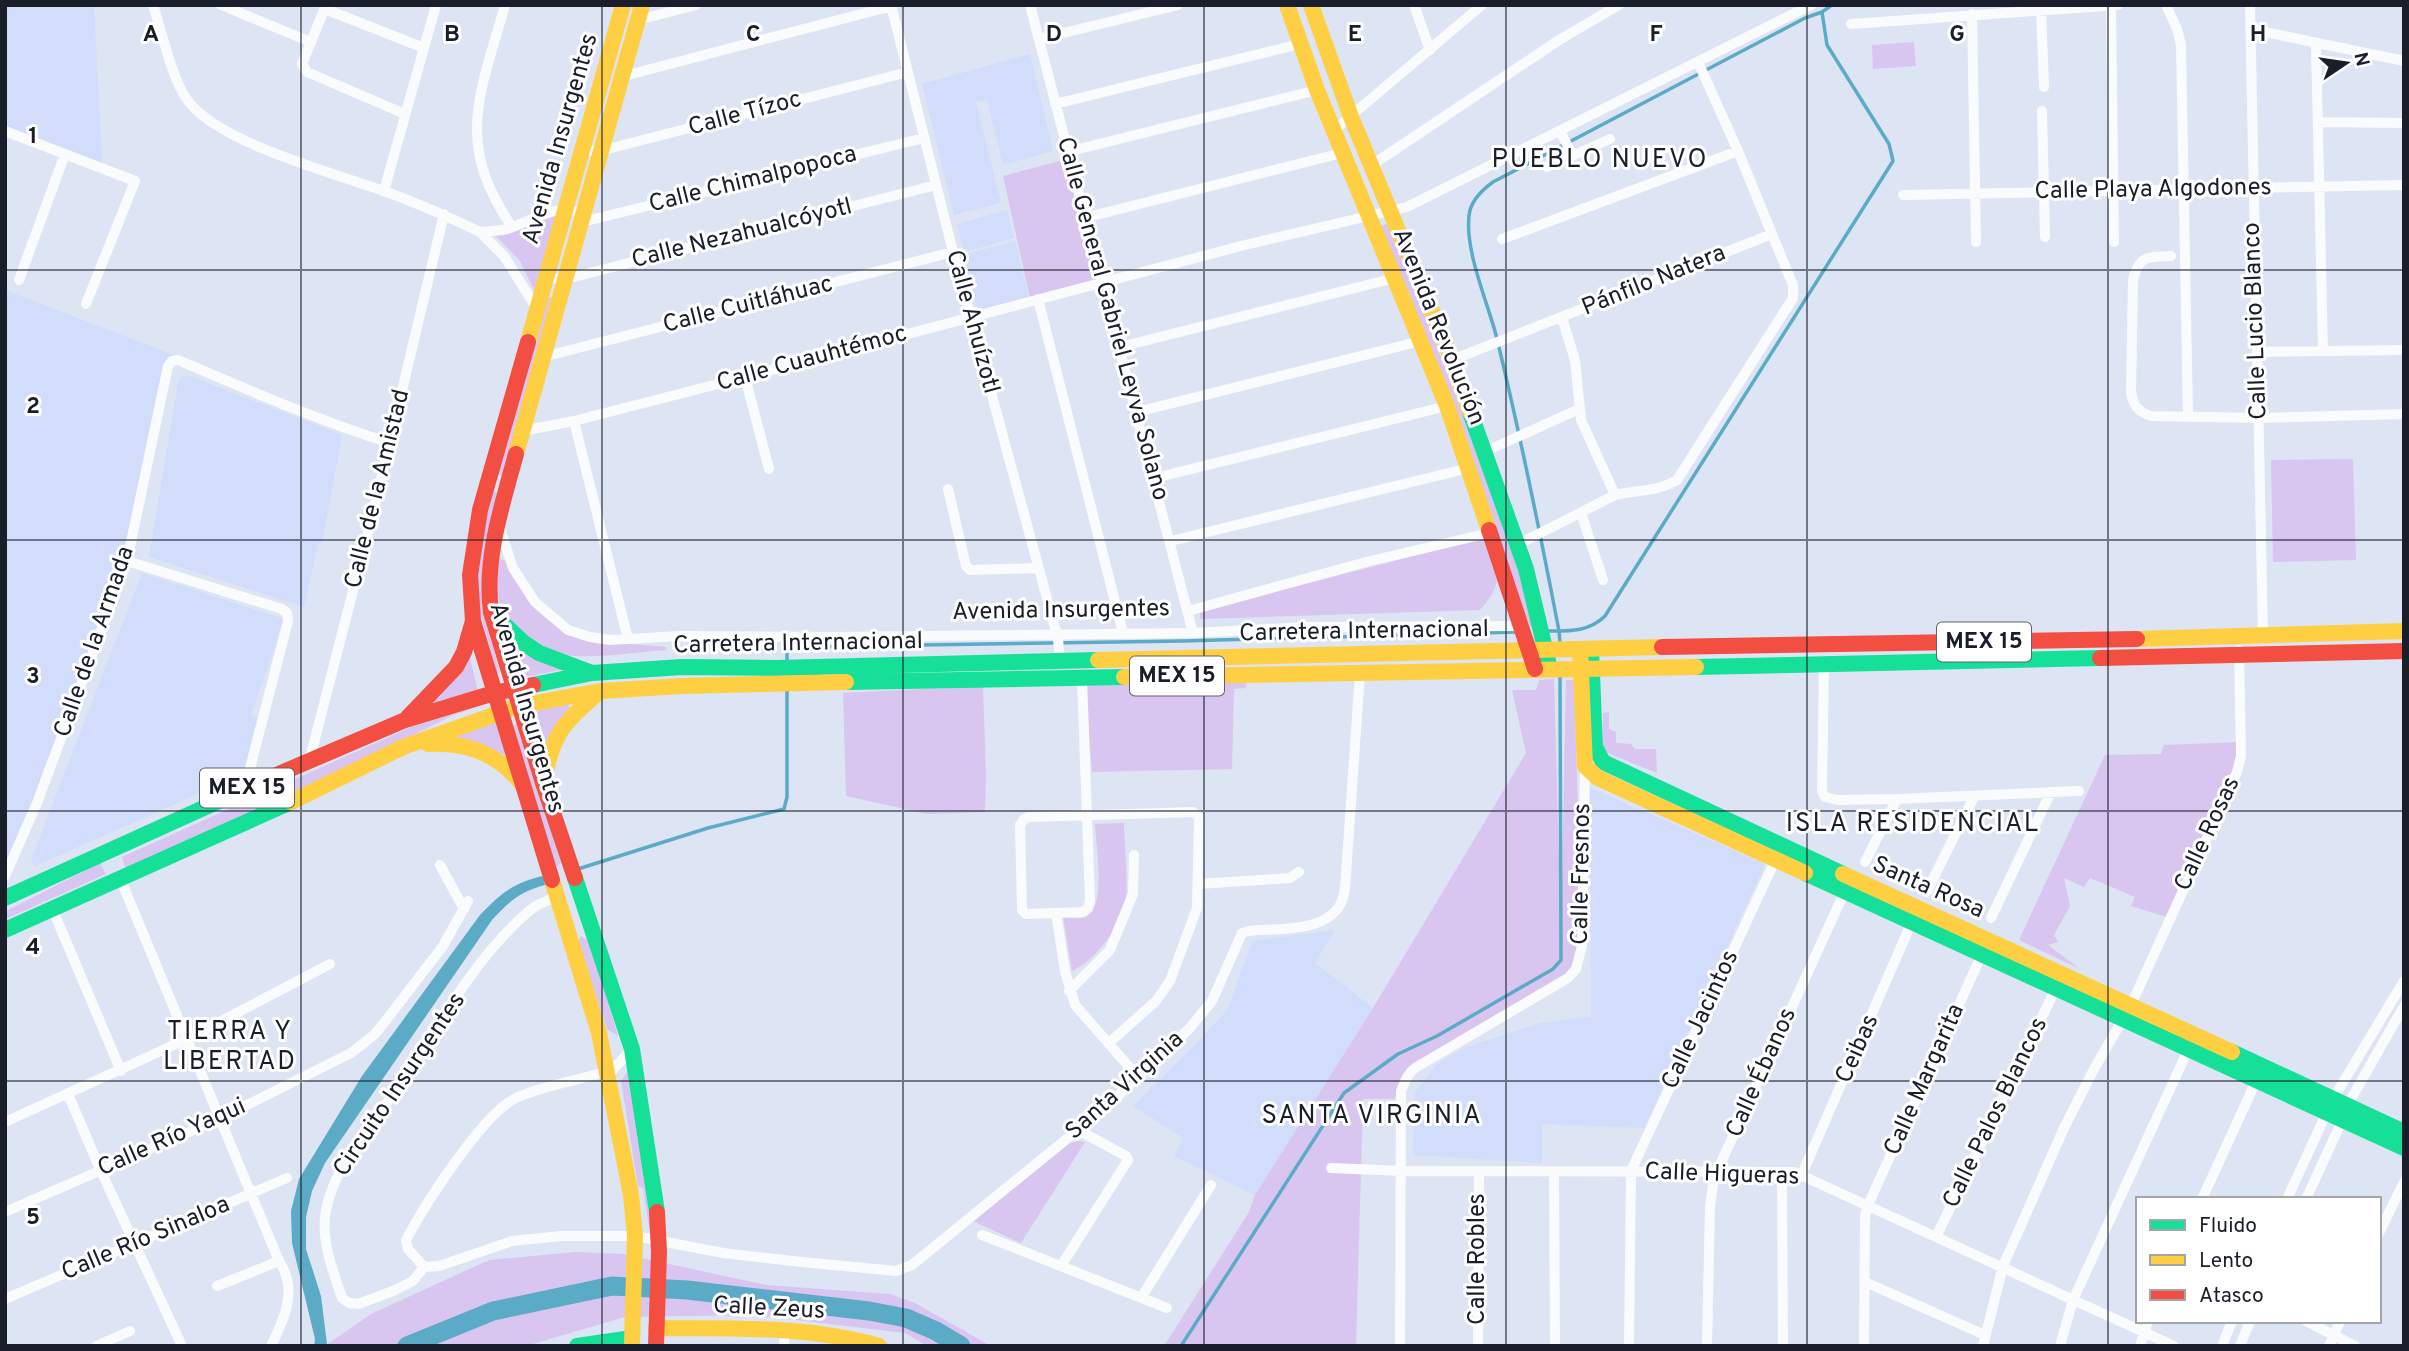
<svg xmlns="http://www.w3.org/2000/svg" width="2409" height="1351" viewBox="0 0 2409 1351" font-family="Overpass,sans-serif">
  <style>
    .built { fill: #d1ddfa }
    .green { fill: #d8c6f0 }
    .water { fill: #5babc7 }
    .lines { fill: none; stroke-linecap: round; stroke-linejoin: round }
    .stream { stroke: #5babc7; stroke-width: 3.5 }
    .river { stroke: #5babc7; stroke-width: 19 }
    .street { stroke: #fafbfd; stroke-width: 10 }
    .fast { stroke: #16e098; stroke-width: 16 }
    .slow { stroke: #ffcf43; stroke-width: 16 }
    .jam { stroke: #f24e42; stroke-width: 16 }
    .grid { fill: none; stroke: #191e2a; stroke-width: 2; stroke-opacity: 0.55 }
    .labels { text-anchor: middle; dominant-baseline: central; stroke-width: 6; stroke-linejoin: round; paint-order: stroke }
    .shield { fill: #fff; stroke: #5e626a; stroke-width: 2 }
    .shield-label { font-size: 23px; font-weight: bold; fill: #191e2a }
    .street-label { font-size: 24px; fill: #191e2a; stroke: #fff }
    .neighbourhood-label { font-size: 26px; letter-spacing: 2px; fill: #191e2a; stroke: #fff }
    .grid-label { font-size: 23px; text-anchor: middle; font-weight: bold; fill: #191e2a; stroke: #fff; stroke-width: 6; stroke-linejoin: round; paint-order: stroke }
  </style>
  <rect width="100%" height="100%" fill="#dde4f3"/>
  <path class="built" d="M5,5h89l8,159 -97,-37z
    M1030,54l23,97 -50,14 -16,-65 -11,2 25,101 -47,12 -32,-131z
    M1007,210l7,28 -50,14 -7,-28z
    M1015,241l14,58 -51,12 -14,-56z
    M5,290l174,67 -9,2 -47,204 -92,244 -26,58z
    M187,375l155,60 -20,108 -4,1 -14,63 -155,-50 30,-179z
    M142,573l142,46 -33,96 6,3 -14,56 -208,92 -4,-6z
    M1590,788l175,76 -121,264 -102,-4v39l-129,-8 2,-63 22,-28 27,-16 76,-25 51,-6z
    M1335,930l-20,33 58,45 -118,187 -81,-39 9,-18 -50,-32 61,-60 34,-37 24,-68z"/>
  <path class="green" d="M1914,42l2,24 -43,3 -1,-24z
    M1067,159l32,123 -69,16 -27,-122z
    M558,213l-22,81 -16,-33 -25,-26 39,-10z
    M1386,224l4,1 131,340 13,61 -4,1 -149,-394 1,-7z
    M554,297l-52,180 -4,-3 49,-176z
    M2353,459l3,101 -83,2 -2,-102z
    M493,490l4,4 -9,50 -3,76 15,52 -3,2 -22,-80 3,-51z
    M1484,538c12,35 23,41 -4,72l-280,9v-8z
    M500,559l7,2 29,45 58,35 72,6v3c-33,2 -69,9 -102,5 -12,-2 -20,-8 -29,-14 -32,-23 -44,-40 -38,-81z
    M514,643l47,27 -36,7 -5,-5z
    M469,654l9,37 -47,12z
    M1245,676l1,12 -12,1 -2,80 -140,3 -7,-91z
    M1554,679l7,256 5,-255h8l8,266 -6,23 -167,104 -15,26h-31l-7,247h-192l85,-134 6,-17 118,-187 153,-255 -14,-63h24l3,-10z
    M983,686l3,91 -1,35 -58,2 -81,-18 -3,-103z
    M567,704l3,4 -30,41 -10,-33 2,-4z
    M474,708l-23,8 -121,61 -203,95 -5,-15 289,-130z
    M1609,712v17l7,3v11l15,1 4,5h21l1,24 -54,-22v-38z
    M497,722l10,32 -2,1 -54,-20z
    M517,723l44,140 -4,3h-4l-40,-139z
    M2240,742l1,14 -71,162 -39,-12 4,-9 -45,-19 -6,9 -20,-9 6,28 -16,29 4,7 -10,3 32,24 -61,-29 86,-185 56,-1 3,-9z
    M1124,823c0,19 5,66 1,82 -7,24 -30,56 -53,66l-9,-54c9,1 20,4 27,-3 15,-15 6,-70 5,-90z
    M100,863l6,11 -98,44 -3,-1 3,-7z
    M581,936l8,5 29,95 -11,-7 -29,-87z
    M632,1065l23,161 -6,2 -6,-40 -5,-2 -17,-105z
    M1078,1141l7,1 -64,101 -48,-22 97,-78z
    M576,1252l47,2 143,31 124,9 25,9 76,43h-64l-22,-13 -152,-18 -128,2 -99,29h-201l46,-32 118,-54z"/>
  <path class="water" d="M543,876l2,9c-26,7 -35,16 -53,35l-167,243 -13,28 -6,26v32l15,47 6,48 -13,2 1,-7 -23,-96 -1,-32 8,-32 63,-103 118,-161c21,-22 33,-32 63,-39z"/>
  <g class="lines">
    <path class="stream" d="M1548,631c21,0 41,1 57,-15l288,-455 -4,-17 -62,-99 -5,-33 10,-7
      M1560,643l-1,-12c-19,-99 -39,-198 -63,-296 -9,-34 -31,-84 -27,-119 1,-14 13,-26 24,-34l312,-164 17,-6
      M787,660v-10l6,-3 390,-6 333,-9
      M578,869l130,-41 76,-19 3,-12v-108
      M1181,1346l163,-253 54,-39 39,-18 116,-67 8,-9 -1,-285"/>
    <path class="river" d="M407,1346l86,-35 119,-25 75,4 182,21 37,7 30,13 25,15"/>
    <path class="street" d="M153,5c9,27 19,75 35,96 32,42 142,71 193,89 34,12 66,26 99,42
      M221,5l90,37
      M326,5l-24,59 5,8 98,42
      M505,5c-25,90 -51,137 7,222
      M891,5l62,247 105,387 2,22
      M1030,5l163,628
      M1414,5l16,45
      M2166,5l11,24 4,16 7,372
      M2250,5l13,631
      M2111,6l3,236
      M325,9l99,39
      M2041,10l3,77
      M1972,14l4,228
      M638,20l58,-15
      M1851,24l267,-19
      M2251,29l153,32
      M1039,39l139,-34
      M2316,44l7,307
      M620,77l272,-71
      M1055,104l245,-60
      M2042,111l3,126
      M2318,122l86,1
      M5,131l130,50 -49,123
      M1333,131l149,-126
      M1560,131l13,25
      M582,150l18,1 308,-79
      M1067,152l250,-62
      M1372,165l187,-125 60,-35
      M1547,167l63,-28
      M384,191l52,-186
      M1903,195l501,-10
      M1084,218l258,-65
      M1502,239l236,-88
      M2171,256c-23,1 -32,-1 -38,24l-2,112c2,13 7,20 20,24l108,2 145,-4
      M547,278l19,1 370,-94
      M19,280l46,-126
      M1038,299l85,334
      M537,309l-33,-53 -24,-24c9,-1 18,-1 27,-3 25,-8 60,-33 83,-9l334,-82
      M1562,318l13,42 6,60 34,75
      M1120,347l275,-69
      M2257,352l147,-2
      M543,357l410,-105
      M1452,360l320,-126 -34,-83 -40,-89
      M745,377l24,92
      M1137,412l284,-71
      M574,421l54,218
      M522,431l52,-10 171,-44 496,-131 166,-39 404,-202
      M1484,452l95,-43
      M1155,478l292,-72
      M948,489l18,77 4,4 68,-2
      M1581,513l22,67
      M499,526l14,42 22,34 33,28 22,7 20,3 69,-4 151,1 363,-4 113,-6 214,-1
      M1171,541l298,-73
      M1517,545l98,-50c24,-6 40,-2 62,-15l116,-182v-13l-21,-51
      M127,561l155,48 5,4 1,8 -43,167
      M1188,611l178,-49 123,-29
      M1824,664l-2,127 3,6 12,3 60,-1 182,-8
      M1082,678l8,223 -2,7 -5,4 -57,2 -4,-4 -2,-85 4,-6 5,-2 164,-5 6,5 -2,91 -27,73 -14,20 -47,42
      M309,762l62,-241 73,-307
      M1865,862l32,-63
      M440,865l24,44
      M5,876l32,-73 90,-242 41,-195 4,-5 6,-1c70,30 139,60 212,83
      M120,878l159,383c19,28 6,57 -8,85
      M1198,884l92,-6 9,-6
      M1927,891l47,-94
      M557,897c-9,3 -20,7 -28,14 -55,47 -94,120 -134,180 -26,39 -59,71 -69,119 -6,30 7,60 16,88l7,5 9,1 35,-13 20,-10 11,-14 15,-1 73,-25 49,-5h74l88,17 79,9 94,9 16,-6 195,-159 82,-77 23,-28 30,-68 7,-2c27,-3 75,2 91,-26 3,-5 4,-11 5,-16l15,-216
      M52,908l69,163
      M1056,913l9,58 10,34 63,72
      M1991,918l60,-126
      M1069,991l41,-41 23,-56 1,-39
      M68,1094l32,75 82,177
      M5,1122l182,-83 143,-75
      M1331,1168l71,3 392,1 380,174
      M1554,1172l1,174
      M1782,1173l1,173
      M1802,1174l112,-257
      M2202,1199l56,-122
      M2287,1199l46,-100 71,-118
      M2306,1199l36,-78 5,-15 57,-100
      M5,1212l216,-94 130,-65 23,-18 13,-16 56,-73 25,-45
      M2379,1233l25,-51
      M982,1235l185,73
      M1936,1237l120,-249
      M1061,1266l67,-106 -2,-4 -48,-26
      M424,1267l-16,-18 -2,-9c18,-34 78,-129 112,-143 26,-11 56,-16 83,-24l7,2 24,-26
      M1865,1282l120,53
      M217,1286l62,-25
      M1141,1298l70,-113
      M5,1299l282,-121
      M2306,1321l49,25
      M96,1346l34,-15
      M784,1346l1,-18
      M1400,1346l1,-255c4,-9 6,-17 14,-23l153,-90 8,-9 6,-23 3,-180 12,-12
      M1478,1346l1,-174
      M1629,1346l2,-175 146,-315
      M1707,1346l3,-140 4,-28 131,-287
      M1864,1346l1,-130 3,-11 114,-251
      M1983,1346l20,-80 61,-138 30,-59 37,-64 106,-233 4,-16 -2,-106
      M2060,1346l13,-46 115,-250
      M2140,1346l8,-25
      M2222,1346l10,-25
      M2240,1346l10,-25
      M2329,1346l11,-25"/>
    <path class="fast" d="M1470,412l56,157 24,100
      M491,612l33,31 15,10 53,20
      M1591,649l4,98 8,15 240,112
      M1696,667l404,-9
      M846,682l278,-5
      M533,685l59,-12 90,-6 94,1 322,-8
      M1805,873l599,275
      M575,878l57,171 25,163
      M5,898l269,-122
      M5,930l286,-128
      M2232,1052l172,80
      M577,1346l55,-8"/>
    <path class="slow" d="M1287,5l30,85 130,316 42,124
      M1311,5l40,112 101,243 18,52
      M528,342l95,-337
      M516,454l126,-449
      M2137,639l267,-8
      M1580,649l5,117 13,12 207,95
      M1098,660l564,-13
      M1124,677l572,-10
      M428,744c38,-2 69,9 93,39
      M543,783c11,-52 18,-57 57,-92
      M291,802l112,-55 116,-41 81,-15 82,-5 164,-4
      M1843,874l389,178
      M552,880l47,153 32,162 4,41 -3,110
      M656,1328c76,1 150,-3 223,18"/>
    <path class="jam" d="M528,342l-48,168 -10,65 3,46 79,259
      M516,454c-14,52 -32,104 -25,158l52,171 32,95
      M1489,530l46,139
      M1662,647l475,-8
      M2100,658l304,-7
      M408,717l48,-50 8,-15 9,-31
      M274,776l131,-56 89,-27 39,-8
      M656,1346l3,-94 -2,-40"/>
  </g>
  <path class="grid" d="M301,5v1341M602,5v1341M903,5v1341M1204,5v1341M1506,5v1341M1807,5v1341M2108,5v1341M5,270h2399M5,540h2399M5,811h2399M5,1081h2399"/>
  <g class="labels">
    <g class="shield">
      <rect x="1937" y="622.5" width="94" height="39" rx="5"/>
      <rect x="1130" y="656.5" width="94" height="39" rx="5"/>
      <rect x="200" y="768.5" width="94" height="39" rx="5"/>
    </g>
    <g class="shield-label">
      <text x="1984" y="642">MEX 15</text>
      <text x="1177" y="676">MEX 15</text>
      <text x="247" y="788">MEX 15</text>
    </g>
    <g class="street-label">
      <text transform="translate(745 114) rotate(-15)">Calle Tízoc</text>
      <text transform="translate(561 139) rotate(-74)">Avenida Insurgentes</text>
      <text transform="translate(753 180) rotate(-14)">Calle Chimalpopoca</text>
      <text transform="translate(2153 190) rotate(-1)">Calle Playa Algodones</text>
      <text transform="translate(742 234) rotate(-14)">Calle Nezahualcóyotl</text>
      <text transform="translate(1654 281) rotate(-22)">Pánfilo Natera</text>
      <text transform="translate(748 305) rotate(-14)">Calle Cuitláhuac</text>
      <text transform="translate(1112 319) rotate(75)">Calle General Gabriel Leyva Solano</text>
      <text transform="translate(2256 321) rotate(-92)">Calle Lucio Blanco</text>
      <text transform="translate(972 322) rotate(75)">Calle Ahuízotl</text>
      <text transform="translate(1438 327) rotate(68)">Avenida Revolución</text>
      <text transform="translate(812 359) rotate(-15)">Calle Cuauhtémoc</text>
      <text transform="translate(378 489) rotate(-76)">Calle de la Amistad</text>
      <text transform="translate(1061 611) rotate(-1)">Avenida Insurgentes</text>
      <text transform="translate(1364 632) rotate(-1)">Carretera Internacional</text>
      <text transform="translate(95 642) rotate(-71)">Calle de la Armada</text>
      <text transform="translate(798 644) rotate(-1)">Carretera Internacional</text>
      <text transform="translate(526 708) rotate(74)">Avenida Insurgentes</text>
      <text transform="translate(2208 834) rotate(-65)">Calle Rosas</text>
      <text transform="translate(1582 874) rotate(-89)">Calle Fresnos</text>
      <text transform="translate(1928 888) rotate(24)">Santa Rosa</text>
      <text transform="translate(1701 1020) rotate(-65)">Calle Jacintos</text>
      <text transform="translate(1858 1049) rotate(-66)">Ceibas</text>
      <text transform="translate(1762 1073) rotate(-66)">Calle Ébanos</text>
      <text transform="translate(1925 1080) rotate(-66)">Calle Margarita</text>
      <text transform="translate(400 1085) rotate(-56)">Circuito Insurgentes</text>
      <text transform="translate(1125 1086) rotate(-42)">Santa Virginia</text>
      <text transform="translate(1996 1113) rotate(-64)">Calle Palos Blancos</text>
      <text transform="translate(172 1138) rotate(-24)">Calle Río Yaqui</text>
      <text transform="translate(1722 1175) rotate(2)">Calle Higueras</text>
      <text transform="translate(146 1239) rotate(-23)">Calle Río Sinaloa</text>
      <text transform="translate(1478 1259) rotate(-90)">Calle Robles</text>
      <text transform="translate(769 1309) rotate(3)">Calle Zeus</text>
    </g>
    <g class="neighbourhood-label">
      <text x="1600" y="160">PUEBLO NUEVO</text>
      <text x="1913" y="824">ISLA RESIDENCIAL</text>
      <text x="230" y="1032">TIERRA Y<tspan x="230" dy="30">LIBERTAD</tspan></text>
      <text x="1372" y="1116">SANTA VIRGINIA</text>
    </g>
  </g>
  <g class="grid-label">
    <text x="151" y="41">A</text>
    <text x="452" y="41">B</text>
    <text x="753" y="41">C</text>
    <text x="1054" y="41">D</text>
    <text x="1355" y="41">E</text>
    <text x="1656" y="41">F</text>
    <text x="1957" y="41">G</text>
    <text x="2258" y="41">H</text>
    <text x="33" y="143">1</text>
    <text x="33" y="413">2</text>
    <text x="33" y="683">3</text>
    <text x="33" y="954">4</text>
    <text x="33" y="1224">5</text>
  </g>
  <rect width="2409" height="1351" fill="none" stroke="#191e2a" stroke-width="14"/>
  <rect x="2136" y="1197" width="245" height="126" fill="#ffffff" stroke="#a3a5aa" stroke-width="2"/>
  <rect x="2150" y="1220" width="35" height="10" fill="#16e098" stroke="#a3a5aa" stroke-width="2"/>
  <text x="2199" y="1232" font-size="21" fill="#191e2a">Fluido</text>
  <rect x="2150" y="1255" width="35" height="10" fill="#ffcf43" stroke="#a3a5aa" stroke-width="2"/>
  <text x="2199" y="1267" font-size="21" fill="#191e2a">Lento</text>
  <rect x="2150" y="1290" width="35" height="10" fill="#f24e42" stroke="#a3a5aa" stroke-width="2"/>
  <text x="2199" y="1302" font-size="21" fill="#191e2a">Atasco</text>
  <g transform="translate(2346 63) rotate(77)" stroke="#ffffff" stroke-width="5" paint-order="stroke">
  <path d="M0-5L12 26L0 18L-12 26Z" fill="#191e2a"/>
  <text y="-10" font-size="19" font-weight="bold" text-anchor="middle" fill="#191e2a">N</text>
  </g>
</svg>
